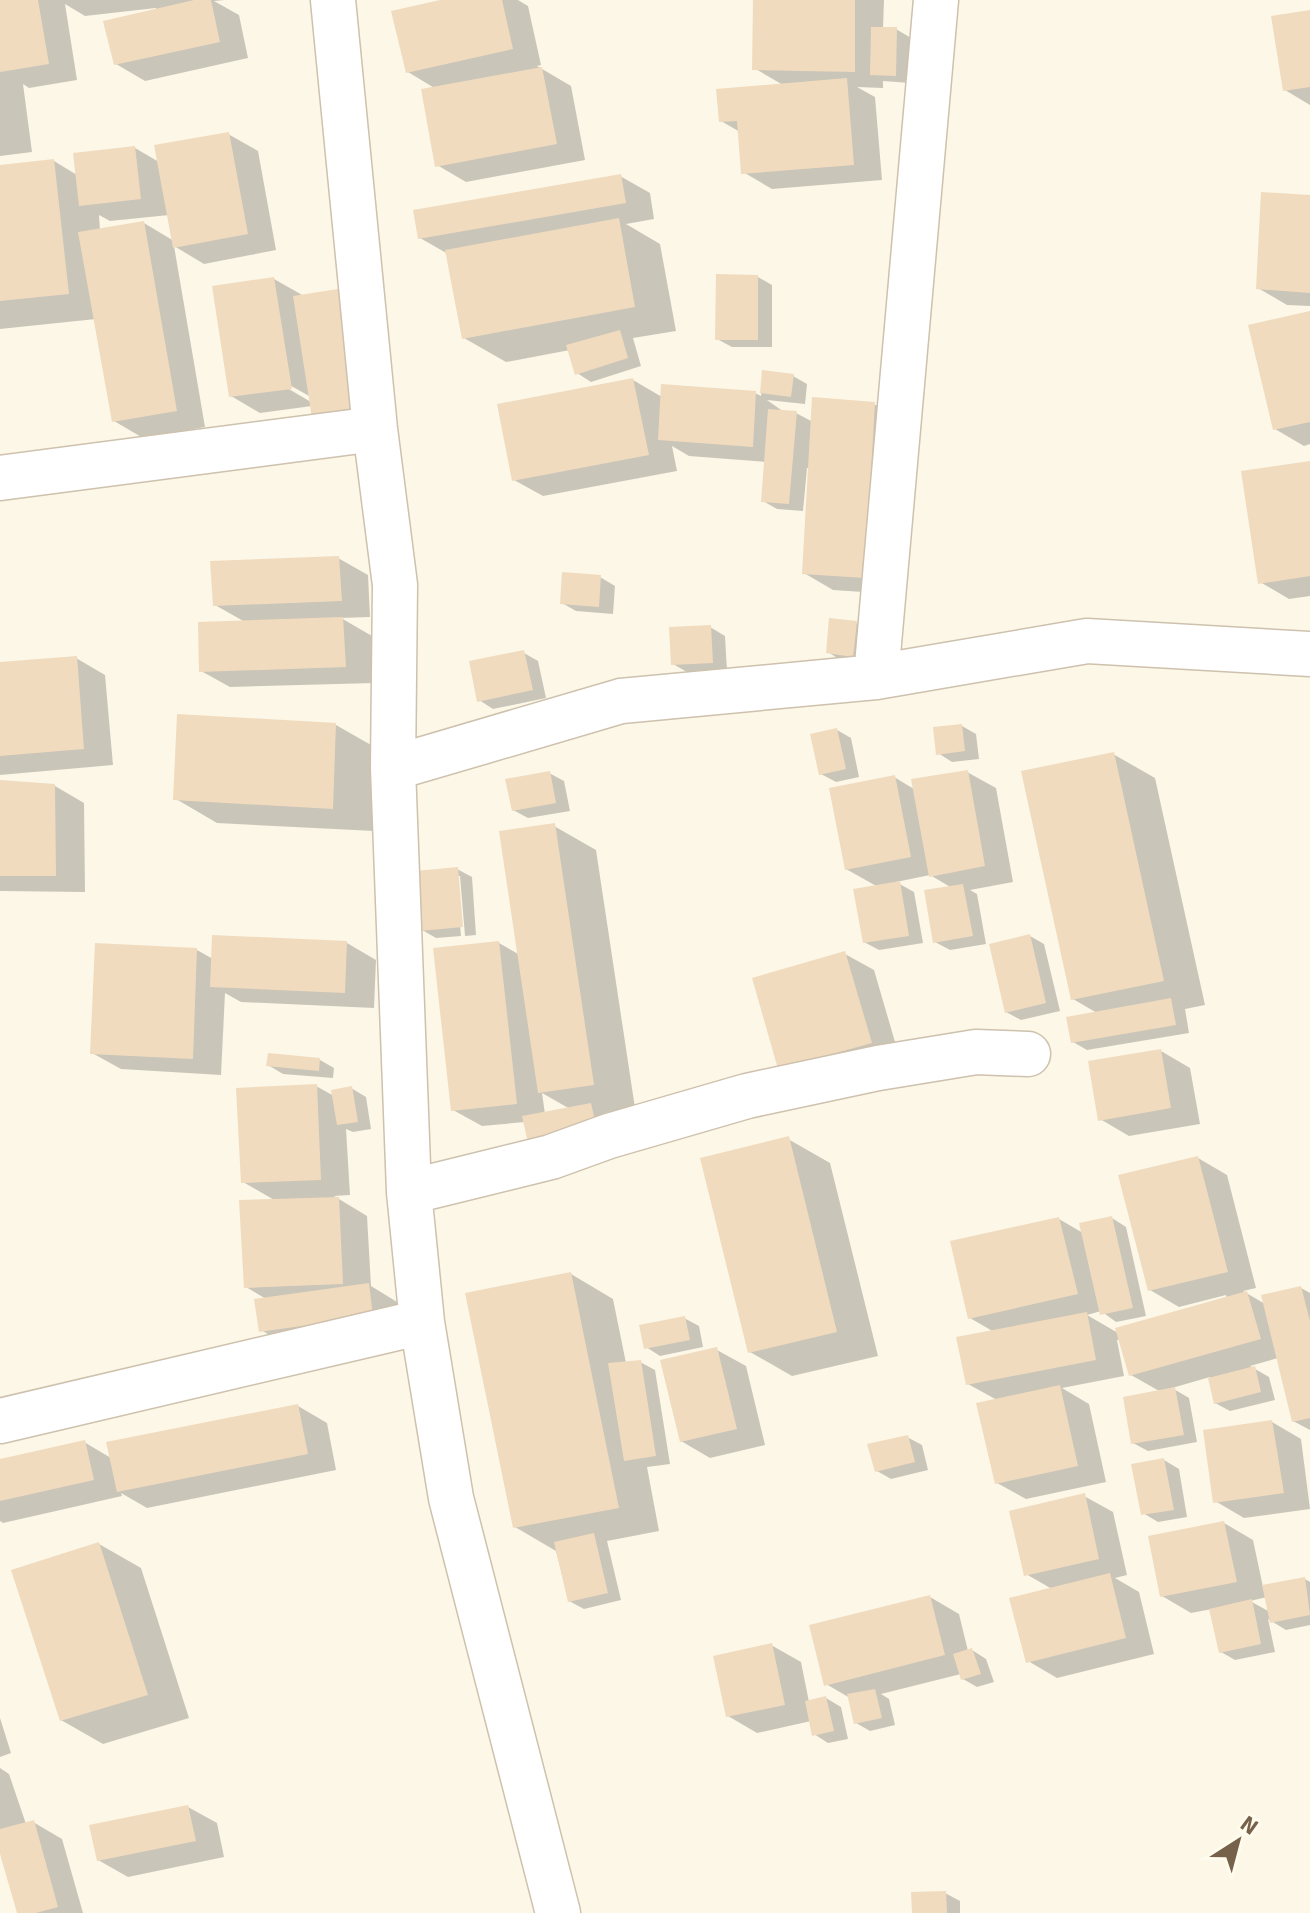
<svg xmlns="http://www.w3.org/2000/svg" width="1310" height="1913" viewBox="0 0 1310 1913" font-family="Signika,sans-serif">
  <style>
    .shadow { fill: #0003; fill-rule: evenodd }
    .building { fill: #f1dbbf }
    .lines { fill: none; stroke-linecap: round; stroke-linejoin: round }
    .minor-casing { stroke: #cec1ad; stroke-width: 47 }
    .minor { stroke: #fff; stroke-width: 44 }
  </style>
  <rect width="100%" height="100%" fill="#fcf7e7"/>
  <path class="shadow" d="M0,0h225l-11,1 25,14 9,43 -103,23 -29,-17 40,-53v-3l-71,8 -20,-12 12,76 -48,8 -6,-4 9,68 -32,4z
    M449,0h69l10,6 13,59 -4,1 34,20 14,74 -119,22 -29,-17 -1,-76 -28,-17z
    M755,0h129l-1,29h13l15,9 -1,45 -27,-2v7l-26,-1 18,10 7,83 -110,9 -29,-17 -3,-40 -19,-11 62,-36 -29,-17z
    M1310,12v93l-25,-15z
    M228,134l30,17 18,99 -72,14 -30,-18 31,181 -62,11 -29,-17 -18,-102 -96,10v-162l54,-6 23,14 58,-27 24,14zM99,215l11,6 59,-6 5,26 -30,-18 -44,8z
    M620,176l30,17 4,26 -28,5 34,20 16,87 -43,7 8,28 -50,16 -14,-9 -7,-23 -64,12 -42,-24 -16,-84 -28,-16z
    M1310,197v109l-23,-1 -29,-17z
    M758,277l14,8v62h-40l-15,-8z
    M274,279l30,17 33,-5 29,17 -54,98 -52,7 -29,-17zM284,382l27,15v5l-29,-17z
    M1310,313v131l-6,2 -29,-17z
    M764,372l29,4 14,8 -2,20 -38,-4 17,12 12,1 17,9 61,-18 29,16 -10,174 -60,-4 -29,-17 6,-105h-3l-4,43 -26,-2 -14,-8 3,-39 -77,-6 -17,-10 5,25 -134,25 -29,-16 119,-100 29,17 93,-4 6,3z
    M1310,463v133l-21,3 -29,-17z
    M338,558l30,17 2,42 -29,1 31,18 2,47 -144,4 -29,-16 44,-49 -30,-17z
    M600,577l15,9 -2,28 -37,-3 -14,-8z
    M857,623l14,8 -4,33 -25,-3 -14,-9z
    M710,627l15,9 2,35 -40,1 -14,-8z
    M524,653l14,8 8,37 -53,11 -14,-9z
    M76,658l29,17 8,90 -113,10v-111z
    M336,725l42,24 -4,82 -157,-8 -41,-24z
    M962,726l14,8 3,25 -27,3 -14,-9z
    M837,730l14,8 8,39 -23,5 -15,-8z
    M1113,754l42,24 50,227 -20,4 4,24 -102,17 -14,-8 24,-29 -24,-14z
    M967,772l29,16 17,94 -43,8 7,4 9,50 -36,6 -15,-8 17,-54 -22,-13 -34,7 18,10 9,51 -44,7 -15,-8 14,-55 -32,-18 48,-92 20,12z
    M549,773l15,8 6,30 -42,7 -15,-8z
    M0,782l55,4 29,17 1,89 -85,-1z
    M554,826l42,24 39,258 -30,5 5,25 -85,-16 -43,4 -29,-16 46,-167 21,12zM542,1093l28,16 -25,5z
    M457,869l15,8 4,58 -11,1 -5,-60h-4l5,60 -25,2 -14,-8z
    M1030,936l14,8 16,67 -39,9 -15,-8z
    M347,943l29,17 -2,48 -133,-6 -16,-9 -4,82 -100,-6 -29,-16 105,-103 16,9z
    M845,954l29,16 26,89 -120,8z
    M1161,1051l29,17 10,56 -71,12 -29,-17z
    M320,1060l14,8 -1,10 -50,-4 -15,-9z
    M316,1086l18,10 17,-8 15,9 5,32 -18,3 -7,-3 4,66 -16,1 33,20 4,70 26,16 4,30 -111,15 -29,-17 5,-31 -20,-12 30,-86 -33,-19z
    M788,1139l42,24 48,193 -86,20 -42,-24z
    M1198,1158l29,17 29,113 -13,3 22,13 36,-16 9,5v137l-17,-9 -15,-63 -28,8 19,11 6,23 -45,11 -15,-8 -5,-26 -38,11 17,10 8,44 -49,9 -15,-8 28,-51 -30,-17 -11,-36 -3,1 7,36 -62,12 27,16 17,78 -80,17 -29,-16v-83l-29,-16 26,-52 -24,-14 89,-99 24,14 29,-15 14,9 20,89 -30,6 -15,-11 -14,4 31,18 109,-34 -1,-4 -47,12 -29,-17z
    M571,1274l42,25 13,64 14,-1 15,8 15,94 -23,3 12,64 -52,10 14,59 -37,9 -15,-8 -13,-50 -41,-24z
    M684,1318l15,8 4,21 -43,9 -14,-9z
    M717,1350l29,16 19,79 -55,13 -29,-17z
    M298,1406l29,17 9,47 -189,38 -26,-15 1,3 -119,27 -3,-2v-60l84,-19 27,16z
    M1272,1422l29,17 9,70 -66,9 -29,-17z
    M907,1437l15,8 6,25 -37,9 -14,-8z
    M1164,1460l15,9 8,48 -29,5 -15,-9z
    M1084,1496l29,16 14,63 -12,3 24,14 15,62 -97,24 -29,-17 24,-72 -26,-15z
    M1224,1523l29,17 10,47 42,-8 5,3v43l-24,5 -18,-11 7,33 -40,8 -14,-8 -9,-43 -21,4 -29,-17zM1267,1597l3,15 -20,-11z
    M99,1544l42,24 48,150 -86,26 -42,-24z
    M930,1597l29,17 9,37 4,-1 14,9 8,23 -17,5 -14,-8 -2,-5 -80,20 8,5 6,26 -25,6 -14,-8 -6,-25 -24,-14z
    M771,1645l30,17 8,40 17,-4 15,9 7,32 -20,4 -14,-9 -3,-13 -54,12 -29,-17z
    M0,1718l11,35 -11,4z
    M0,1768l9,6 17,50 7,-2 29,17 21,74h-64l-19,-67z
    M188,1807l29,16 7,34 -96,20 -30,-17z
    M945,1893l15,8v12h-46z"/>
  <path class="building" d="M0,0h38l11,64 -49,8z
    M194,0h17l9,42 -106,23 -11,-44z
    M440,0h62l11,49 -107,24 -15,-62z
    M753,0h102v72l-103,-2z
    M1310,10v77l-27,4 -12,-75z
    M871,27h26l-1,49 -26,-1z
    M542,67l15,77 -122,23 -14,-78z
    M847,78l7,87 -113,9 -4,-53 -18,1 -3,-33z
    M229,132l19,102 -75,14 -19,-103z
    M135,146l6,53 -62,7 -6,-53z
    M54,159l15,135 -69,7v-136z
    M621,174l5,29 -208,36 -5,-29z
    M1261,192l49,3v98l-54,-4z
    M619,218l16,89 -173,32 -17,-89z
    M144,221l33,190 -65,11 -34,-190z
    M716,274l42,1v65h-43z
    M274,277l18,112 -63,8 -17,-111z
    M338,289l19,122 -45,7 -19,-122z
    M1310,311v111l-37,8 -25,-105z
    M620,330l8,28 -53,17 -9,-30z
    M762,370l32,4 -3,23 -31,-4z
    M633,378l16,77 -137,26 -15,-77z
    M661,384l95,7 -3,56 -95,-7z
    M812,397l63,5 -10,176 -63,-4z
    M768,409l29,2 -8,93 -28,-2z
    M1310,461v115l-52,8 -17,-113z
    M339,556l3,45 -129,5 -3,-45z
    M562,572l39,3 -2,32 -39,-3z
    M343,617l3,50 -147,5 -1,-50z
    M829,618l28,3 -4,36 -27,-4z
    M711,625l2,38 -42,2 -2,-38z
    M524,650l9,40 -56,12 -8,-41z
    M77,656l7,93 -84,7v-94z
    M177,714l159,9 -3,86 -160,-9z
    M962,724l3,27 -29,4 -3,-28z
    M837,728l9,41 -27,6 -9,-41z
    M1114,752l50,229 -93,19 -50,-229z
    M968,770l17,96 -56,11 -18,-98z
    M550,771l6,32 -44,8 -7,-32z
    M895,775l16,82 -66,13 -16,-82z
    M0,780l55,4 1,92h-56z
    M555,823l39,262 -56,8 -39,-262z
    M458,867l5,60 -43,4 -5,-60z
    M900,881l9,55 -46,7 -10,-54z
    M963,884l10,52 -40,7 -9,-53z
    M1030,934l16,69 -41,10 -16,-69z
    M212,935l135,6 -2,52 -135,-6z
    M499,941l18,163 -66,7 -18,-163z
    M95,943l102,5 -4,111 -103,-5z
    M845,951l27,92 -94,26 -26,-91z
    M1171,998l5,27 -105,18 -5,-26z
    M1161,1049l10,59 -73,13 -10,-60z
    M268,1053l52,5 -1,13 -53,-5z
    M317,1084l4,96 -80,3 -5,-95z
    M352,1086l6,36 -21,3 -6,-35z
    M591,1103l6,27 -69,13 -6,-27z
    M789,1136l48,196 -89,21 -48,-195z
    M1198,1156l30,116 -80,19 -30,-116z
    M339,1197l4,87 -99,4 -5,-88z
    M1112,1216l21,92 -33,7 -21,-92z
    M1059,1217l19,77 -110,25 -18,-78z
    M571,1272l48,236 -106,20 -48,-235z
    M369,1283l4,33 -114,16 -5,-33z
    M1301,1286l9,35v97l-18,4 -31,-127z
    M1247,1291l14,48 -132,37 -14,-48z
    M1087,1312l9,48 -130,25 -10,-48z
    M685,1316l5,24 -46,9 -5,-24z
    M717,1347l20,82 -57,13 -20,-82z
    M641,1360l15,96 -32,5 -16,-98z
    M1255,1366l6,26 -47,12 -6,-26z
    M1060,1385l18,81 -83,18 -19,-81z
    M1175,1387l9,48 -53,9 -8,-47z
    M298,1404l10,50 -191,38 -11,-50z
    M1272,1420l12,73 -71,10 -10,-73z
    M908,1435l7,27 -40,10 -8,-28z
    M85,1440l9,40 -94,21v-42z
    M1164,1458l10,52 -33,5 -10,-51z
    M1085,1493l14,66 -75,17 -15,-65z
    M1224,1521l13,61 -77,15 -12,-61z
    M594,1533l14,60 -40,9 -14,-60z
    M99,1542l49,153 -88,26 -49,-151z
    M1110,1573l16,65 -100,25 -17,-65z
    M1305,1577l5,38 -40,8 -8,-38z
    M930,1595l15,60 -121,31 -15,-61z
    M1252,1599l9,45 -42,9 -10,-44z
    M772,1643l13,62 -59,12 -13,-61z
    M972,1648l9,26 -20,6 -8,-26z
    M875,1689l7,29 -28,6 -7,-30z
    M826,1696l8,35 -22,5 -7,-35z
    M188,1805l8,36 -99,20 -8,-36z
    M34,1820l24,87 -22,6h-19l-17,-59v-25z
    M946,1891l1,22h-35l-1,-21z"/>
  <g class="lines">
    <g class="minor-casing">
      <path id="minor" d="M333,0l42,429 20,156 -2,183 16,424 13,130 29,176 107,415
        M0,478l375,-49
        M876,677l60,-677
        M393,768l228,-67 255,-24 211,-36 223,13
        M409,1192l142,-35 58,-21 138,-40 131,-28 98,-16 52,2
        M0,1421l422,-99"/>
    </g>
    <use href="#minor" class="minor"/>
  </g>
  <g transform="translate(1238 1841) rotate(36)" stroke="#fffbed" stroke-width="6" paint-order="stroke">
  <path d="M0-6L14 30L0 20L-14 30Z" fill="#76624b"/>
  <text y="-12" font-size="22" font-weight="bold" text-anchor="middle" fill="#76624b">N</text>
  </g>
</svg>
